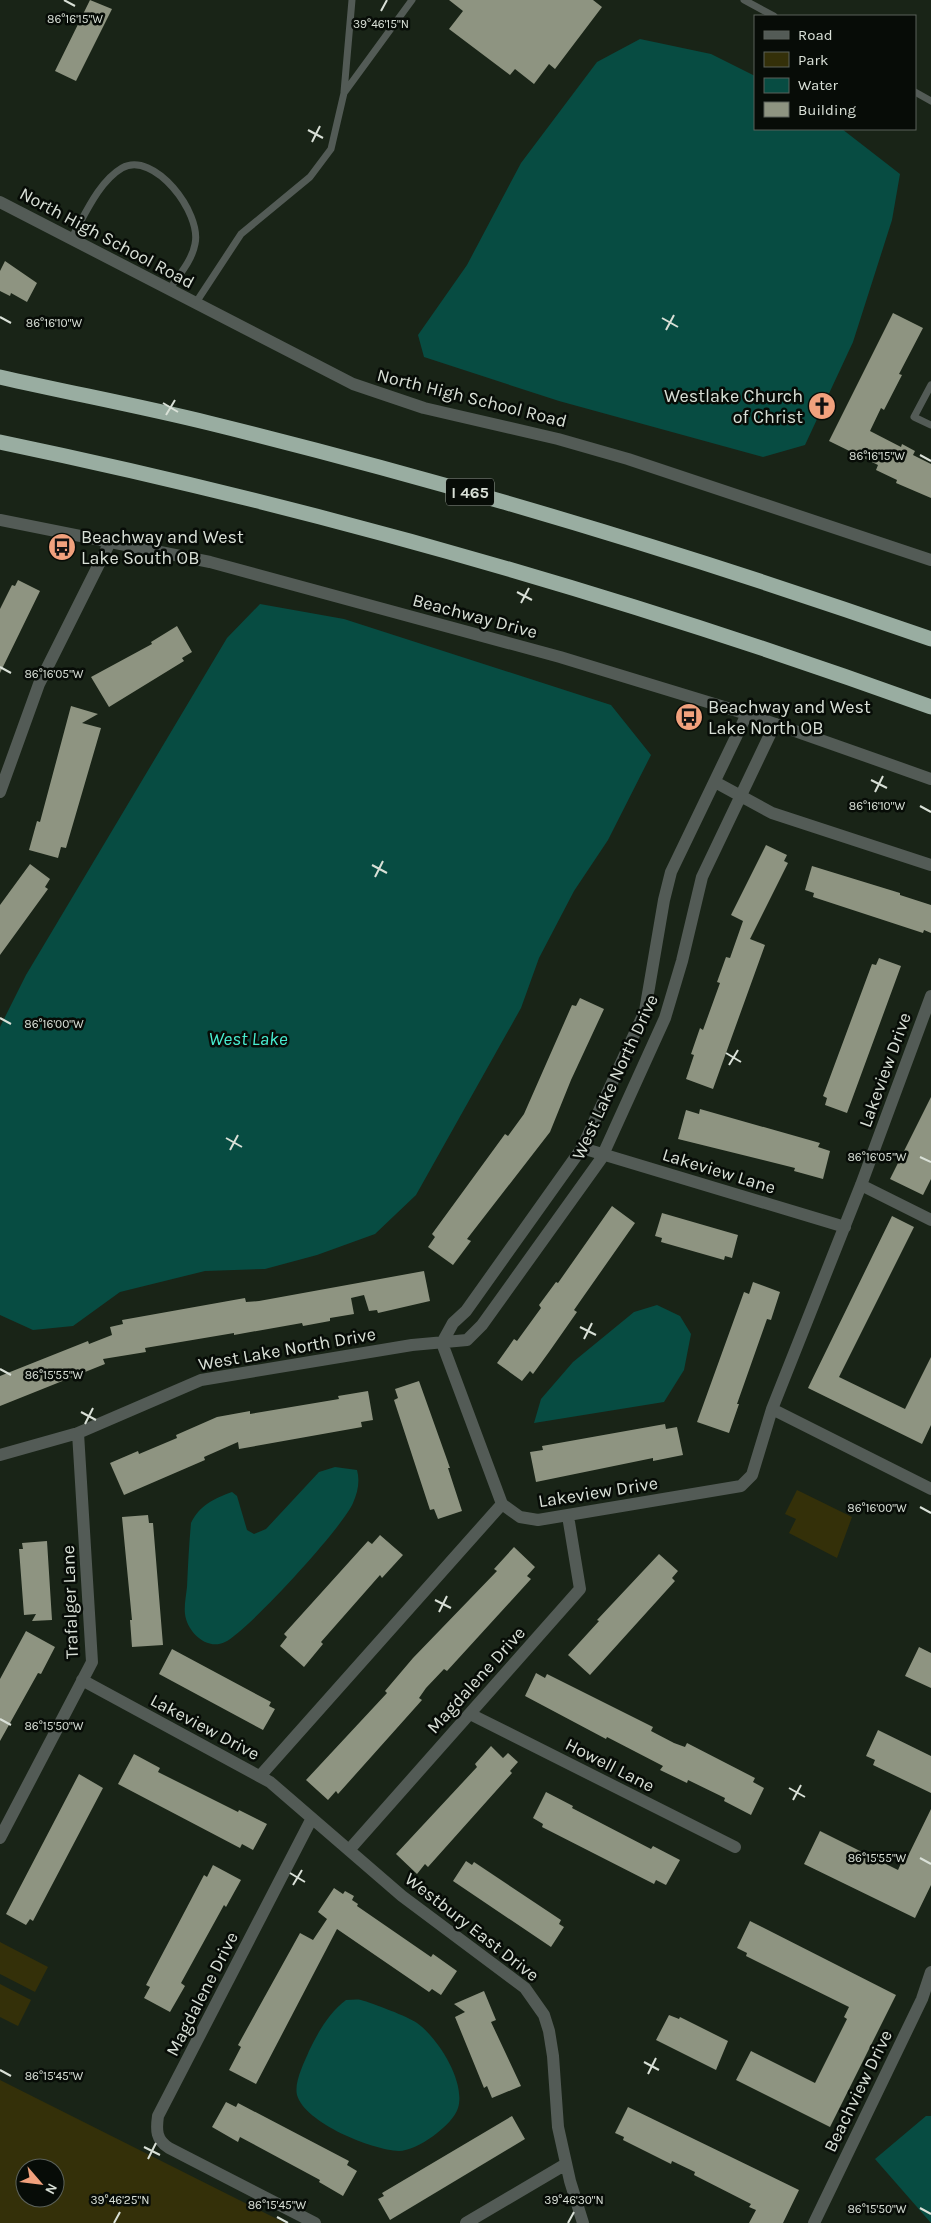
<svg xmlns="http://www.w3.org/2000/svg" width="931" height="2223" viewBox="0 0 931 2223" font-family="Karla,sans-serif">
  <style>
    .green { fill: #343009; fill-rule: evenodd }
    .water { fill: #074c42 }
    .building { fill: #8e9481 }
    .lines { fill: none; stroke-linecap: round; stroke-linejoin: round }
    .service { stroke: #535b56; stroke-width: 7 }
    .minor { stroke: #535b56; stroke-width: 12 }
    .tertiary { stroke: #535b56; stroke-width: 12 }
    .motorway { stroke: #99ada1; stroke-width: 15 }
    .ticks { fill: none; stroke: #d9e0d7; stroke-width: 2 }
    .labels { text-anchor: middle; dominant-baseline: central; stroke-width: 5; stroke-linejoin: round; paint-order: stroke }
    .shield { fill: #070c07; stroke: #9aa099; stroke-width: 1 }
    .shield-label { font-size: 16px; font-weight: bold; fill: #d9e0d7 }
    .street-label { font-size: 18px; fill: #d9e0d7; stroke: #070c07 }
    .poi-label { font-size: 18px; fill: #d9e0d7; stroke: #070c07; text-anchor: start }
    .water-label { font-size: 19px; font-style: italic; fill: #48edd1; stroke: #070c07 }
    .ticks-label { font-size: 12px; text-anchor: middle; fill: #d9e0d7; stroke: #070c07; stroke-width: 5; stroke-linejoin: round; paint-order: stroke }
  </style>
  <rect width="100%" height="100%" fill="#192417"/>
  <path class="green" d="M797,1490l55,27 -15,41 -48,-25 7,-14 -11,-5z
    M0,1942l48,25 -13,25 -35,-18z
    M0,1984l31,16 -13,26 -18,-9z
    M0,2080l285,143h-285zM25,2168h30v30h-30z"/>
  <path class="water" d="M640,39l71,15 44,22v53h87l58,45 -8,46 -39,122 -48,103 -42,12 -204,-56 -135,-44 -6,-22 49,-70 54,-102 76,-101z
    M260,604l84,15 267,86 40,50 -43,85 -34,51 -35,67 -18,50 -105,187 -41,39 -58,21 -52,14 -60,2 -85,21 -47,34 -40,4 -33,-15v-288l26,-52 201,-337z
    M657,1305l23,11 11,18 -7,36 -20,32 -130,21 7,-24 32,-37 61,-50z
    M335,1467l22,3c3,11 1,22 -4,33 -10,24 -105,128 -128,139 -18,9 -38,-10 -40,-28 -1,-8 1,-18 2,-27 1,-21 2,-43 4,-64 9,-18 22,-24 41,-31l5,4 10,34 7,4 12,-5 53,-57z
    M346,2000c5,0 11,-1 15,0 11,3 48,17 56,23 21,15 49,59 41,85 -5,17 -41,43 -59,43 -27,-1 -94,-28 -102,-56 -3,-13 7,-32 12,-44 9,-19 20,-38 37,-51z
    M926,2116h5v107l-56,-64z"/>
  <path class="building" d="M90,0l22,9 -36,72 -21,-10z
    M449,0h144l9,7 -47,62 -6,-5 -15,20 -19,-15 -5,6 -61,-46 14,-18z
    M5,261l32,22 -10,19 -16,-9 -1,3 -10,-5v-20z
    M893,313l30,15 -24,46 3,1 -18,35 -3,-2 -11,23 31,16 1,-3 13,7 -2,4 18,9v34l-35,-15 1,-3 -21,-10 2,-5 -49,-24z
    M18,580l22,11 -40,82v-64l12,-24 3,1z
    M177,626l15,26 -10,6 2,3 -75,46 -18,-30 61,-33 -1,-2z
    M71,706l27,8 -16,9 19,5 -35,120 -5,-1 -3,11 -29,-8 8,-29 3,1z
    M766,845l21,10 -3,6 4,2 -38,76 15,6 -52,144 -27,-10 8,-24 -3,-1 9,-26 3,2 17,-47 -3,-1 9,-25 4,1 13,-37 -12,-6z
    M30,864l20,15 -5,8 3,2 -48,66v-50z
    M812,866l88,27v2l31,10v28l-7,-3 -1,3 -110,-36 1,-4 -9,-3z
    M879,958l22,8 -54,147 -22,-8 2,-7 -4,-2 49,-132 4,1z
    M580,998l24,11 -33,71 -21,52 -83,107 4,2 -18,24 -25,-18 7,-10 -3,-3 73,-100 3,2 16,-22 48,-109 4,1z
    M931,1097v82l-8,16 -33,-16z
    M700,1109l120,34 -2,4 12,4 -7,28 -29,-8 1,-3 -117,-29 8,-29 13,4z
    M612,1206l23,17 -54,77 -7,10 3,2 -28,40 -16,22 -3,-3 -8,10 -25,-18 17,-24 3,2 24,-33 -2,-3 17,-23 2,1z
    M662,1213l76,22 -6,23 -7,-2 -1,4 -63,-18 1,-4 -7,-2z
    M892,1216l22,11 -75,150 66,32 26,-52v68l-9,19 -114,-56z
    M424,1271l6,30 -52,12 -1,-3 -8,1 -5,-16 -13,3 3,16 -24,4v3l-27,5 -1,-3 -68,12v-2l-89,15 1,4 -43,7 2,5 -105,42v-30l88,-35 1,3 23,-9 -2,-8 13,-3 -1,-4 123,-22 1,4 13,-1z
    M753,1282l27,10 -9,28 -4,-1 -30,85h2l-10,29 -32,-11 47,-130 5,2z
    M419,1381l31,87h-2l14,43 -24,8 -4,-10 -4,1 -36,-110 4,-2 -3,-9z
    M368,1391l5,29 -12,2 1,5 -123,22 -1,-7 -34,15 1,3 -81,35 -14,-32 28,-12 1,3 38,-16 -1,-3 41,-18 33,-6v3l89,-15 -1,-3z
    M665,1424l1,5 11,-2 6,28 -30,6v-3l-117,24 -6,-30 13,-2 -1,-4z
    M148,1515l1,8h4l10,122 -31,2 -2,-27h2l-10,-103z
    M380,1535l23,20 -21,23 -2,-3 -59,67 2,2 -19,23 -24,-21 7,-9 -3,-3 84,-93 4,3z
    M47,1541l5,79 -20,1 4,-7 -12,1 -5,-66h4l-1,-6z
    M514,1547l21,20 -8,9 4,3 -84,92 -3,-2 -18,19 -7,10 3,2 -84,94 -2,-3 -8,9 -22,-20 81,-87 -2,-2 28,-33 84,-87 -3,-2z
    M659,1554l19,17 -6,7 3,3 -85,94 -22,-20 31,-34 -2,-1z
    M26,1631l29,16 -14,27 -3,-1 -38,68v-62z
    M919,1647l12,6v35l-26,-12z
    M172,1649l99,53 -2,4 6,3 -12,21 -104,-56z
    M536,1673l9,5 2,-4 106,53 -2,4 23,12 11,4 2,-4 68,35 -2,4 11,6 -13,27 -27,-14 1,-3 -37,-18 -1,3 -27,-13 3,-4 -56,-29 -1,2 -81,-43z
    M878,1730l53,26v37l-58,-28 2,-5 -9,-4z
    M491,1746l12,12 5,-5 10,9 -8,9 2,2 -84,94 -3,-3 -8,10 -21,-20 81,-87 -2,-3z
    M134,1754l26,14 -2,4 80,40 1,-2 28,14 -14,26 -11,-6 -2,4 -122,-64z
    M79,1774l24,14 -70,133 -3,-2 -4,6 -20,-11z
    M546,1792l27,14 -1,2 79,41 2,-3 27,14 -14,25 -10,-5 -2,4 -112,-57 1,-3 -10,-6z
    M931,1809v76l-16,33 -111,-54 16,-33 78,39 5,-11 3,1z
    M466,1861l6,4 2,-3 87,58 -2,4 5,3 -13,20 -98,-66z
    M213,1865l28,15 -15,27 -2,-2 -43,78 4,3 -15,26 -26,-14 6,-11 -4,-2 58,-110 3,2z
    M334,1888l9,6 2,-3 9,5 -2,4 6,4 -1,2 74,51 2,-3 24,17 -16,24 -9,-6 -3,3 -92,-63 -81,155 -27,-14 12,-23 -3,-2 62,-112 13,7 14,-21 -9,-7z
    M750,1921l146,74 -66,132 -94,-47 15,-29 64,32 32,-64 -3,-2 5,-10 -103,-51 1,-3 -10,-5z
    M484,1991l12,29 -5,2 30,64 -29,12 -5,-12 -3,2 -29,-71 10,-5 -11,-8z
    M669,2015l10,4 1,-2 48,24 -12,29 -60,-30z
    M226,2102l10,5 2,-4 111,58 -2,4 10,6 -14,25 -24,-14 1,-2 -80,-43 -2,5 -26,-15z
    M628,2107l171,83 -16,33h-34l7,-13 -7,-3 2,-3 -57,-29 1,-3 -23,-11 -1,3 -48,-24 1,-3 -9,-4z
    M512,2116l13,23 -135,81 -12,-21 6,-3 -2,-3z"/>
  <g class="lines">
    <path class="service" d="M744,0l30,16
      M344,92l8,-92
      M915,92l16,9
      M71,239c13,-22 27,-57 51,-71 32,-18 80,45 73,76 -3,17 -17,32 -26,46
      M195,304l46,-70 69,-57 21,-28 13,-56 68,-93
      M931,385l-17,32 17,8"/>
    <path class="minor" d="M715,782l57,31 159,52
      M0,792l39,-108 71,-142
      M582,1148l263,79
      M861,1185l70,35
      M442,1343l60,161 18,13 18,3 203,-34 11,-11 20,-66 89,-224 70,-189
      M442,1343l11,-20 13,-12 116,-163 63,-137 19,-111 7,-28 76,-158
      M772,1409l159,80
      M0,1455l78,-22 123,-53 211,-35 55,-5 15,-15 119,-166 64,-141 17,-57 20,-84 73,-153
      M82,1680l188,102 132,114 123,92 19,27 5,16 4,25 5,71 12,54 13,42
      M470,1714l265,133
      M260,1776l242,-272
      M312,1818l-154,298c-2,14 -2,24 11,32l146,75
      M0,1838l92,-176 -14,-229
      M349,1850l231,-261 -12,-73
      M466,2223l100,-59
      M814,2223l108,-224 9,-27"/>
    <path class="tertiary" d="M0,202l353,182 71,24 134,31 70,20 303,101
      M0,520l210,42 350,95 187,57 184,65"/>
    <path class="motorway" d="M0,377c70,16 140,29 209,46 244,60 485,133 722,216
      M0,442c317,66 627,155 931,265"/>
  </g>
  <path class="ticks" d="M64,0l11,6M381,11l6,-11M308,130l15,8M312,142l8,-16M0,317l11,6M662,318l16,9M666,330l8,-15M163,403l15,9M166,415l9,-15M920,455l11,6M517,592l15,8M521,603l8,-15M0,667l11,6M871,780l16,8M875,792l8,-16M920,806l11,6M372,865l15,8M375,877l8,-16M0,1018l11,6M726,1053l15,9M729,1065l9,-15M226,1138l16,9M230,1150l8,-15M920,1157l11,5M580,1327l16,8M584,1339l8,-16M0,1369l11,6M81,1412l15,8M85,1424l8,-16M920,1507l11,6M435,1600l16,8M439,1612l8,-16M0,1719l11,6M789,1788l16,9M793,1800l8,-15M920,1858l11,6M290,1873l15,9M293,1885l9,-15M644,2062l15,8M0,2070l11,6M648,2074l8,-16M144,2147l16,8M148,2159l8,-16M920,2208l11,6M277,2217l11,6M114,2223l6,-11M568,2223l6,-11"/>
  <defs>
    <g id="church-disc" transform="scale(1.4375)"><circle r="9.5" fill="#f1a17d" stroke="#070c07"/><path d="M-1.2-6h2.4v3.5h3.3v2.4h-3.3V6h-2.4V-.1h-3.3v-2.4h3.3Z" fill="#111"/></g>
    <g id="bus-disc" transform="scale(1.4375)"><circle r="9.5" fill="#f1a17d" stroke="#070c07"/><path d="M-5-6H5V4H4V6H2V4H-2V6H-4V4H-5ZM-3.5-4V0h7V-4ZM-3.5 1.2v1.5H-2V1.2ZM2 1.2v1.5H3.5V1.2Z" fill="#111"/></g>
  </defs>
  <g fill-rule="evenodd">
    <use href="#church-disc" x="822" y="406"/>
    <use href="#bus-disc" x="62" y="547"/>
    <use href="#bus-disc" x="689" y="717"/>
  </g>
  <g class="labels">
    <rect class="shield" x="446" y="478.5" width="48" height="27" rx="4"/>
    <g class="shield-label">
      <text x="470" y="492">I 465</text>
    </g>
    <g class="street-label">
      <text transform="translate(107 238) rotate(28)">North High School Road</text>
      <text transform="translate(472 398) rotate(14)">North High School Road</text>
      <text transform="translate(475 616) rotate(15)">Beachway Drive</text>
      <text transform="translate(885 1070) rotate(-70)">Lakeview Drive</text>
      <text transform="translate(615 1077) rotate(-65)">West Lake North Drive</text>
      <text transform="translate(719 1171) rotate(17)">Lakeview Lane</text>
      <text transform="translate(287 1349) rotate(-10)">West Lake North Drive</text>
      <text transform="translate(598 1492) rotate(-9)">Lakeview Drive</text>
      <text transform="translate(70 1602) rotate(-92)">Trafalger Lane</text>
      <text transform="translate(476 1680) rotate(-48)">Magdalene Drive</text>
      <text transform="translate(205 1727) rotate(28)">Lakeview Drive</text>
      <text transform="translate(610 1765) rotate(27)">Howell Lane</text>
      <text transform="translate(472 1927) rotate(38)">Westbury East Drive</text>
      <text transform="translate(202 1994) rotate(-63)">Magdalene Drive</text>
      <text transform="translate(858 2091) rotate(-64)">Beachview Drive</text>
    </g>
    <g class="poi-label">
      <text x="803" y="396" text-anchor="end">Westlake Church<tspan x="803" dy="21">of Christ</tspan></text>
      <text x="81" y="537">Beachway and West<tspan x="81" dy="21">Lake South OB</tspan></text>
      <text x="708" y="707">Beachway and West<tspan x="708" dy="21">Lake North OB</tspan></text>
    </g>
    <g class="water-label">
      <text x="248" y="1039">West Lake</text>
    </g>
  </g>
  <g class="ticks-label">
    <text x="75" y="23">86°16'15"W</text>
    <text x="381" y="28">39°46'15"N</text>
    <text x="54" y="327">86°16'10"W</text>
    <text x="877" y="460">86°16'15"W</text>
    <text x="54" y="678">86°16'05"W</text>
    <text x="877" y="810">86°16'10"W</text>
    <text x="54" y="1028">86°16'00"W</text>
    <text x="877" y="1161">86°16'05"W</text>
    <text x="54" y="1379">86°15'55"W</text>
    <text x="877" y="1512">86°16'00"W</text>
    <text x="54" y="1730">86°15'50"W</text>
    <text x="877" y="1862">86°15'55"W</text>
    <text x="54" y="2080">86°15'45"W</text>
    <text x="120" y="2204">39°46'25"N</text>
    <text x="574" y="2204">39°46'30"N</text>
    <text x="277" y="2209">86°15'45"W</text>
    <text x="877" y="2213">86°15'50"W</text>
  </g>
  <rect x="754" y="15" width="162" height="115" fill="#070c07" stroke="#5b615a"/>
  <rect x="764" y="31" width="25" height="8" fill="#535b56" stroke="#5b615a"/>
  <text x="798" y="40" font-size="15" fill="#d9e0d7">Road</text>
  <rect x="764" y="52" width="25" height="15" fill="#343009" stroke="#5b615a"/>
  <text x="798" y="65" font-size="15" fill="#d9e0d7">Park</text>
  <rect x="764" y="78" width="25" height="15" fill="#074c42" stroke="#5b615a"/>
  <text x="798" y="90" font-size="15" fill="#d9e0d7">Water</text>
  <rect x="764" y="102" width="25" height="15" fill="#8e9481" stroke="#5b615a"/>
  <text x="798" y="115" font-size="15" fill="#d9e0d7">Building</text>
  <g transform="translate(40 2183) rotate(118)"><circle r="24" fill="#070c07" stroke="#5b615a"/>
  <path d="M0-4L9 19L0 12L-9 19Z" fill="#f1a17d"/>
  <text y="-8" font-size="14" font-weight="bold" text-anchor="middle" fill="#d9e0d7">N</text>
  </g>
</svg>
